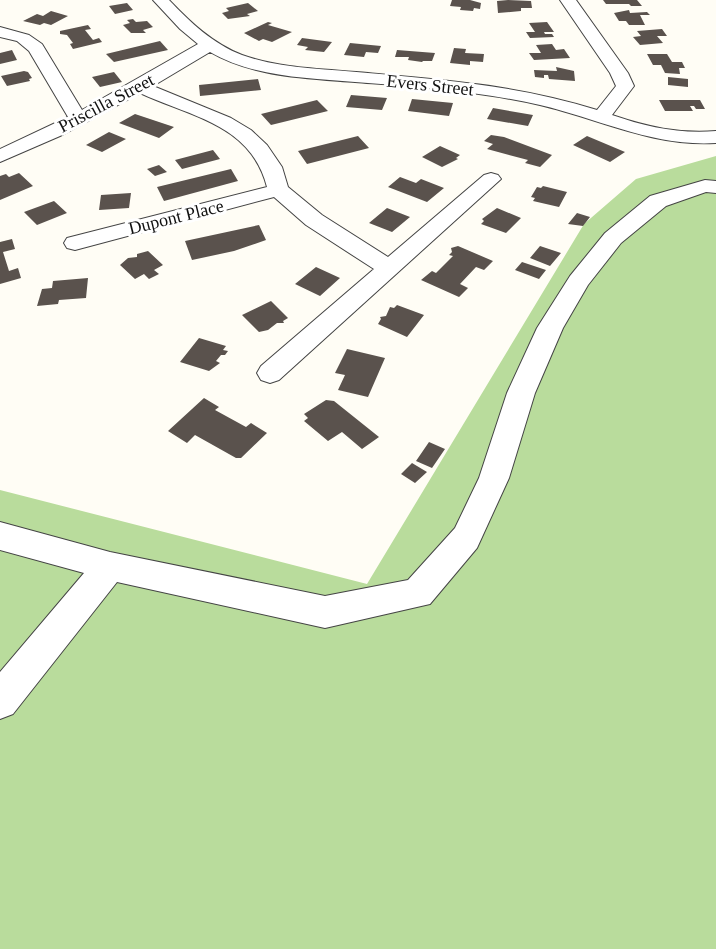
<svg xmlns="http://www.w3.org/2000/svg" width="716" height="949" viewBox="0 0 716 949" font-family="Georgia,serif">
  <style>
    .forest { fill: #b9dc9c }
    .building { fill: #5a524d }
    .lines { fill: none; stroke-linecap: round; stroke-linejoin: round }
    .minor-casing { stroke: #444; stroke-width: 2 }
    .minor { fill: #fff; fill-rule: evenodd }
    .labels { text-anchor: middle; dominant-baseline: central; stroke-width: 6; stroke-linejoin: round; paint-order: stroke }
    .far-street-label { font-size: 18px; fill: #111; stroke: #fff }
  </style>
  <rect width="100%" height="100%" fill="#fffdf5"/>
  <path class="forest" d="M716,156v793h-716v-459l367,94 217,-360 52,-45z"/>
  <path class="building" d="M452,0h18l11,3 -1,6 -6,-1 -1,3 -13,-1 1,-3 -11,-1z
    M508,0l23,1 1,7h-11v3l-23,2 -1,-12z
    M603,0h34l5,6h-11l-2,-2h-23z
    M127,3l6,7 -18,4 -6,-8z
    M248,3l10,8 -11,3 3,2 -22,3 -6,-6 7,-2 -3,-3z
    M629,10l1,3 17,-1 3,3h-10l5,10h-16l-3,-4h-7l-5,-8z
    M51,11l17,5 -17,9 -7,-2 -4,2 -17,-4 14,-7 6,2z
    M133,19l3,3 11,-1 6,6 -10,3 3,3h-15l-8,-8 7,-2 -3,-3z
    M268,22l4,1 -4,2 24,7 -20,10 -9,-3 -4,2 -15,-8z
    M547,22l7,10h-10l1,2h7l2,3 -24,1 -4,-6h9l-6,-9z
    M88,25l3,4 -6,1 8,10 6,-2 3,4 -29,7 -3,-5 3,-1 -6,-8 -7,-1v-3z
    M662,29l5,7h-10l6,7 -23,2 -7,-8 8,-1 -4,-5z
    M302,38l30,4 -8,10 -19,-2 3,-3 -11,-2z
    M160,41l8,9 -54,12 -8,-8z
    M350,43l31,3 -3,7 -12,-1 -2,5 -20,-2z
    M552,44l4,6 8,-1 6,9 -36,2 -5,-7h12l-5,-8z
    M454,48l12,1 -1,4 19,1 -1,8 -13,-1v4l-20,-2z
    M12,50l5,10 -17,4v-11z
    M397,50l38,3 -3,8h-9l-1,1 -14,-2 1,-3h-14z
    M647,54h20l5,8h10l3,6h-6l1,6 -15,-1 -4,-8h-8z
    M556,67l18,4 1,10 -26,-2 -1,-4h-4v3l-9,-1 -1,-7 23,1z
    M24,71l4,1 4,6 -3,1 1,2 -23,5 -6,-10z
    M114,72l8,10 -22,5 -8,-10z
    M668,77l20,2v8l-20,-2z
    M258,79l3,11 -61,6 -1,-11z
    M351,95l36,3 -5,12 -36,-3z
    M412,99l41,4 -4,13 -41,-5z
    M317,100l11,11 -57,14 -10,-11z
    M659,100h41l5,9h-9l-2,-3h-4l3,5h-28z
    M493,108l40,7 -5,11 -41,-7z
    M135,114l39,13 -15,11 -40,-15z
    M109,132l17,7 -24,13 -16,-7z
    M491,135l13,2 48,18 -12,12 -15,-4 3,-3 -41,-11 6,-5 -9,-3z
    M358,136l11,12 -62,16 -9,-13z
    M587,136l38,16 -15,10 -37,-17z
    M440,146l20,9 -4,3 2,1 -16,8 -20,-10z
    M213,150l7,9 -38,10 -7,-9z
    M159,165l8,7 -12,4 -8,-7z
    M231,169l7,12 -74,20 -7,-14z
    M19,173l14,13 -33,14v-24l6,-2 3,3z
    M400,177l16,6 5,-4 23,9 -17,14 -39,-15z
    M543,186l24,6 -8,15 -26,-6 2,-3 -4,-1 6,-10 4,1z
    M131,193l-2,15 -30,2 2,-15z
    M54,201l13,12 -30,12 -13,-13z
    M387,208l23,9 -18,15 -23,-9z
    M497,208l24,10 -15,15 -25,-9 3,-3 -2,-2z
    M577,213l13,4 -7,9 -15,-2z
    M259,225l7,15 -32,11 -42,9 -7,-19z
    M12,239l3,10 -12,3 6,19 9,-3 3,10 -21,6v-42z
    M458,246l35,15 -9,9 -8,-3 -16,17 8,4 -9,9 -38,-17 11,-9 4,2 17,-17 -4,-1 3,-3 -1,-4z
    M540,246l21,7 -11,13 -20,-8z
    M148,251l15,14 -9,5 5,4 -10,5 -5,-5 -9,5 -15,-14 8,-7 9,-1v-3z
    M522,262l24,8 -7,9 -24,-9z
    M316,267l24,11 -20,18 -25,-12z
    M88,278l-2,20 -27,2 -1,4 -21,2 5,-17 10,-1 1,-7z
    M271,301l17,17 -5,3 1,2h-7l-9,7 -9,2 -17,-17z
    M397,305l27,10 -17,22 -29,-13 3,-5 -1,-2 6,-1 4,-9 4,1z
    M199,338l27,8 -3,4 5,1 -3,4h-4l-5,6 4,2 -11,8 -29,-9z
    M347,349l38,9 -17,39 -30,-7 7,-15 -10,-2z
    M204,398l15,9 -4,3 31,17 5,-4 16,10 -26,25h-5l-41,-23 -8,8 -19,-12z
    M326,400l8,1 45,36 -17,12 -20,-17 -14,9 -24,-20 4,-3 -4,-4z
    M429,442l16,7 -13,19 -16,-7z
    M412,463l15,9 -12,11 -14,-9z"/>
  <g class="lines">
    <g class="minor-casing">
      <path id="minor" d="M153,0h16c21,22 44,44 73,55 39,14 84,14 126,18 78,7 154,13 229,37l19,-24 -6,-13 -50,-73h16l52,73 6,13 -22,29c35,12 67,19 104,16v12c-63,4 -116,-24 -176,-38 -61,-14 -123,-18 -185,-23 -49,-4 -102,-5 -145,-30l-57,34 78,32 20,12 16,15 15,22 6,20 34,28 66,42 96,-82 7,-2 7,2 3,4 -222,201 -9,3 -9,-3 -4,-7 4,-7 113,-97 -68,-44 -32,-28 -199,53 -8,-2 -3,-5 3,-5 200,-51c-16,-63 -76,-70 -127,-94l-80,43 -60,26v-13l68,-32 -39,-66 -12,-10 -17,-4v-10l29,8 13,9 40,66 116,-66 -18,-15z
        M705,180l11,1v12l-10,-1 -40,14 -45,37 -33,42 -25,43 -28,65 -26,85 -32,70 -47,56 -105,24 -208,-46 -104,132 -13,5v-47l84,-99 -84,-23v-28l110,30 215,44 83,-16 47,-52 24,-50 28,-85 30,-65 33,-52 35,-43 45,-37z"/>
    </g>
    <use href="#minor" class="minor"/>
  </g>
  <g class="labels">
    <g class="far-street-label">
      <text transform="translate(430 85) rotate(6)">Evers Street</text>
      <text transform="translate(106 103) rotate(-28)">Priscilla Street</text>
      <text transform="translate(176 217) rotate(-14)">Dupont Place</text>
    </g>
  </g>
</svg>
